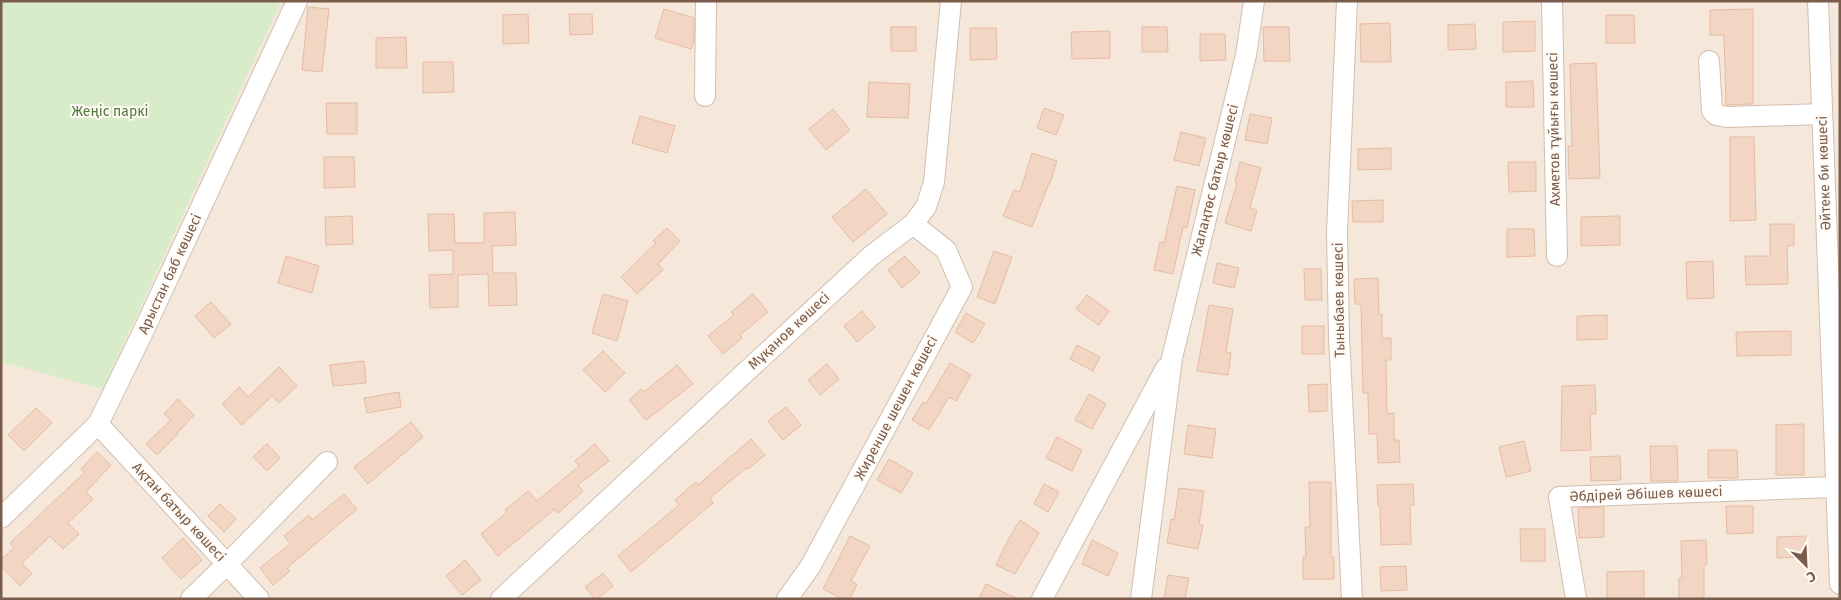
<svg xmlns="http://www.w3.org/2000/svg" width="1841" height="600" viewBox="0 0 1841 600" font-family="'Fira Sans',sans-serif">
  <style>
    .residential { fill: #f5e8da }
    .green { fill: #d8ecc9 }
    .building { fill: #f3d5c3; stroke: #e6bba3 }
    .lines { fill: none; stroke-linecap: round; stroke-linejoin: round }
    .minor-casing { stroke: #d1beb0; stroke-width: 22 }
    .minor { stroke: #fff; stroke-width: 20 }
    .labels { text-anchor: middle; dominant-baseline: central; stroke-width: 4; stroke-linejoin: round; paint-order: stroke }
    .park-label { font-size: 14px; fill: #537a41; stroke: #fffaf3 }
    .street-label { font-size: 14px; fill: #7a5c4d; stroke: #fffaf3 }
  </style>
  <rect width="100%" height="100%" fill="#fdf6ec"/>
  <path class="residential" d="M1,1h1839v598h-1839z"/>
  <path class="green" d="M1,1h280l-178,388 -102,-27z"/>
  <path class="building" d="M308,7l21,2 -7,63 -20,-2z
    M664,9l30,9v24l-3,7 -36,-11z
    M1753,9v95l-27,1 -2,-70h-14v-25z
    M528,14l1,29 -26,1v-29z
    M569,14h23l1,20 -23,1z
    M1606,15h28l1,28h-29z
    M1535,21v30l-32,1v-30z
    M1390,23l1,39h-30l-1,-38z
    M1475,24l1,25 -28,1v-25z
    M891,27h25v24h-25z
    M1142,27h25l1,25h-26z
    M1263,27h26l1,34h-26z
    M970,28h26l1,31 -27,1z
    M1110,31v27l-38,1 -1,-27z
    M1200,34h25l1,26 -26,1z
    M406,37l1,31h-31v-30z
    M423,62h30l1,30 -31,1z
    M1596,63l4,115 -31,1 -1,-33h4l-2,-82z
    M1533,81l1,26h-28v-25z
    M869,82l41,2 -2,34 -41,-1z
    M326,103h31v31h-30z
    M1044,108l20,7 -8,20 -19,-7z
    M833,109l17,21 -24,20 -17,-21z
    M1250,114l22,4 -5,26 -22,-4z
    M640,116l35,10 -8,27 -35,-10z
    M1181,132l25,6 -7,28 -25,-6z
    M1730,137h24l2,83 -26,1z
    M1391,148v21l-33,1v-21z
    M1032,153l25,8 -7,22h-1l-17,44 -29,-11 11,-26 6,2z
    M324,157h30l1,30 -31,1z
    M1240,162l21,6 -11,40 7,2 -6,21 -26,-8 12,-40 -2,-1z
    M1508,162h28v29l-27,1z
    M1177,186l18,4 -8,38 -4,-1 -10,47 -19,-4 6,-28 4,1z
    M866,189l21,25 -34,28 -21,-25z
    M1383,200v22h-30l-1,-21z
    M515,212l1,33 -24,1 1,27h23l1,32 -28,1 -1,-32 -30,1v32l-28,1 -1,-33 24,-1v-24l-24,1 -1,-37h26l1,29h29v-30z
    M352,216l1,28 -27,1 -1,-28z
    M1620,216v29l-39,1v-29z
    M1770,224h24v21l-7,1 1,38 -42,1 -1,-29h25z
    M667,228l13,13 -22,23 5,6 -26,24 -16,-17 35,-34 -3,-2z
    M1507,229h27l1,27 -28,1z
    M994,251l18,6 -17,47 -18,-7z
    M286,256l33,10 -7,27 -34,-10z
    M905,256l15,17 -18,15 -14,-18z
    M1713,261l1,37 -27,1 -1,-37z
    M1217,263l22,5 -5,20 -21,-5z
    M1304,269h17l1,31h-17z
    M1378,278l1,36h3v24h9v22h-5l1,54 7,-1v27h5l1,22 -22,1 -1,-29h-8l-1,-41h-5l-2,-89h-6l-1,-25z
    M603,294l25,7 -11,40 -25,-8z
    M753,294l15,18 -28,23 2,3 -19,16 -15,-18 26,-21 -3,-3z
    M1087,295l22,16 -10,14 -23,-16z
    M211,302l20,22 -17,14 -19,-22z
    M1209,305l24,4 -7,43 5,1 -3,22 -31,-4z
    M862,311l13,16 -18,15 -13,-16z
    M966,313l19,11 -12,19 -18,-11z
    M1607,315v24l-30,1v-24z
    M1302,326h22v28h-22z
    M1791,331v24l-54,1 -1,-24z
    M1077,345l23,12 -7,14 -23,-12z
    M603,351l22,22 -20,19 -22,-22z
    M364,361l2,22 -33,3 -3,-21z
    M950,363l21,12 -15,26 -7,-4 -20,33 -17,-10 11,-18 3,2z
    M827,364l12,15 -19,16 -12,-15z
    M677,365l16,19 -47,36 -17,-20 13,-11 2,3z
    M279,367l18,19 -18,17 -7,-7 -30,29 -20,-21 17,-17 9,10z
    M1327,384v27l-18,1 -1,-27z
    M1595,385l1,29h-6l1,36 -30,1 1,-65z
    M399,392l2,15 -34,6 -3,-15z
    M1089,394l17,10 -14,25 -17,-9z
    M178,399l16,16 -17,18 1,1 -21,21 -11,-11 25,-24 -7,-6z
    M786,407l15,18 -18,15 -15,-19z
    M36,408l16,15 -28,28 -16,-16z
    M411,422l12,15 -55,47 -14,-17z
    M1804,424v51h-28v-50z
    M1188,425l28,4 -4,29 -28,-4z
    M1057,437l25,13 -10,21 -26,-13z
    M751,439l14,16 -17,14 -2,-1 -36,30 3,5 -82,69 -13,-16 61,-51 -4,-5 21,-18 2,3z
    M1524,441l7,30 -25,6 -7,-30z
    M267,444l13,14 -13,13 -14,-14z
    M595,444l14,17 -31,24 5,6 -25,22 -3,-4 -57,47 -17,-22 26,-22 -2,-2 23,-19 9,10 42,-35 -4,-5z
    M1650,446h27l1,35h-27z
    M1708,450h29l1,28h-30z
    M97,452l14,13 -25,27 7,7 -25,24 11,11 -16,15 -13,-13 -28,27 10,11 -12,12 -19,-20v-7l13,-11 -4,-5 75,-71 -4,-3z
    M1620,456l1,24 -30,1 -1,-24z
    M889,459l24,14 -12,20 -24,-13z
    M1309,482h22v75h3v22h-31v-22h3l-1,-30h5z
    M1044,484l15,8 -11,20 -14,-8z
    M1413,484l1,21h-4l1,39 -30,1 -1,-39h-2l-1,-21z
    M1179,488l25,3 -5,33 4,1 -5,24 -31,-6 4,-24 3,1z
    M344,494l13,15 -70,59 3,3 -17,14 -13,-17 30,-24 -6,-8 25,-21 3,5z
    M220,504l16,15 -12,13 -16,-16z
    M1726,506h27v27l-26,1z
    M1604,507v30l-25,1 -1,-30z
    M1020,520l19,13 -24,41 -19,-9 12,-25z
    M1520,529h25v32h-24z
    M850,536l20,10 -19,35 6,3 -7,15h-7l-20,-10z
    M1806,536v21l-29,1v-21z
    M183,538l19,22 -21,19 -19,-21z
    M1092,540l26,13 -10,23 -26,-12z
    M1706,540l1,25h-3v34h-25v-21h3l-1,-37z
    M465,560l16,20 -19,15 -16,-19z
    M1406,566l1,24 -26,1 -1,-24z
    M1644,571v28h-37v-27z
    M603,573l10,13 -16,13h-2l-10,-12z
    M1168,575l21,3 -4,21h-21z
    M986,584l32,15h-39z"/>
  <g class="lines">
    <g class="minor-casing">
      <path id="minor" d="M1347,1l-10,231 2,104 13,263
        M1552,1l5,255
        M1818,1l22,583
        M1709,61l3,50 4,4 11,2 95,-3
        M705,96l1,-95
        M98,424l161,175
        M1,518l97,-94 44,-90 155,-333
        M191,599l36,-35 100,-102
        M501,599l370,-343 42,-32 13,-17 8,-25 17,-181
        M787,599l23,-32 152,-280 -16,-37 -33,-26
        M1042,599l124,-231
        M1141,599l31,-241 74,-303 8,-54
        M1576,599l-17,-102 277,-10"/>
    </g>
    <use href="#minor" class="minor"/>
  </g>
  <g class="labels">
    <g class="park-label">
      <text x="110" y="111">Жеңіс паркі</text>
    </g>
    <g class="street-label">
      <text transform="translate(1554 129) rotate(-91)">Ахметов тұйығы көшесі</text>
      <text transform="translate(1824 173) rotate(-92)">Әйтеке би көшесі</text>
      <text transform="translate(1215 180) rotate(-76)">Жалаңтөс батыр көшесі</text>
      <text transform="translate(170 274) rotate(-65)">Арыстан баб көшесі</text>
      <text transform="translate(1339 300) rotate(-91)">Тыныбаев көшесі</text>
      <text transform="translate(789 331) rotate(-43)">Мұқанов көшесі</text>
      <text transform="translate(896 408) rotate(-62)">Жиренше шешен көшесі</text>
      <text transform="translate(1646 494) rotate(-2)">Әбдірей Әбішев көшесі</text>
      <text transform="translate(179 512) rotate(47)">Ақтан батыр көшесі</text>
    </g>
  </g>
  <rect width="1841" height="600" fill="none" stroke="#7a5c4d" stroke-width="5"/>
  <g transform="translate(1806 565) rotate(156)" stroke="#fffaf3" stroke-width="4" paint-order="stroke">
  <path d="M0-4L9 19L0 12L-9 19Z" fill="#7a5c4d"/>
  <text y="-8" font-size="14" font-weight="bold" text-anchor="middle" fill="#7a5c4d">С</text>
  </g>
</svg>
